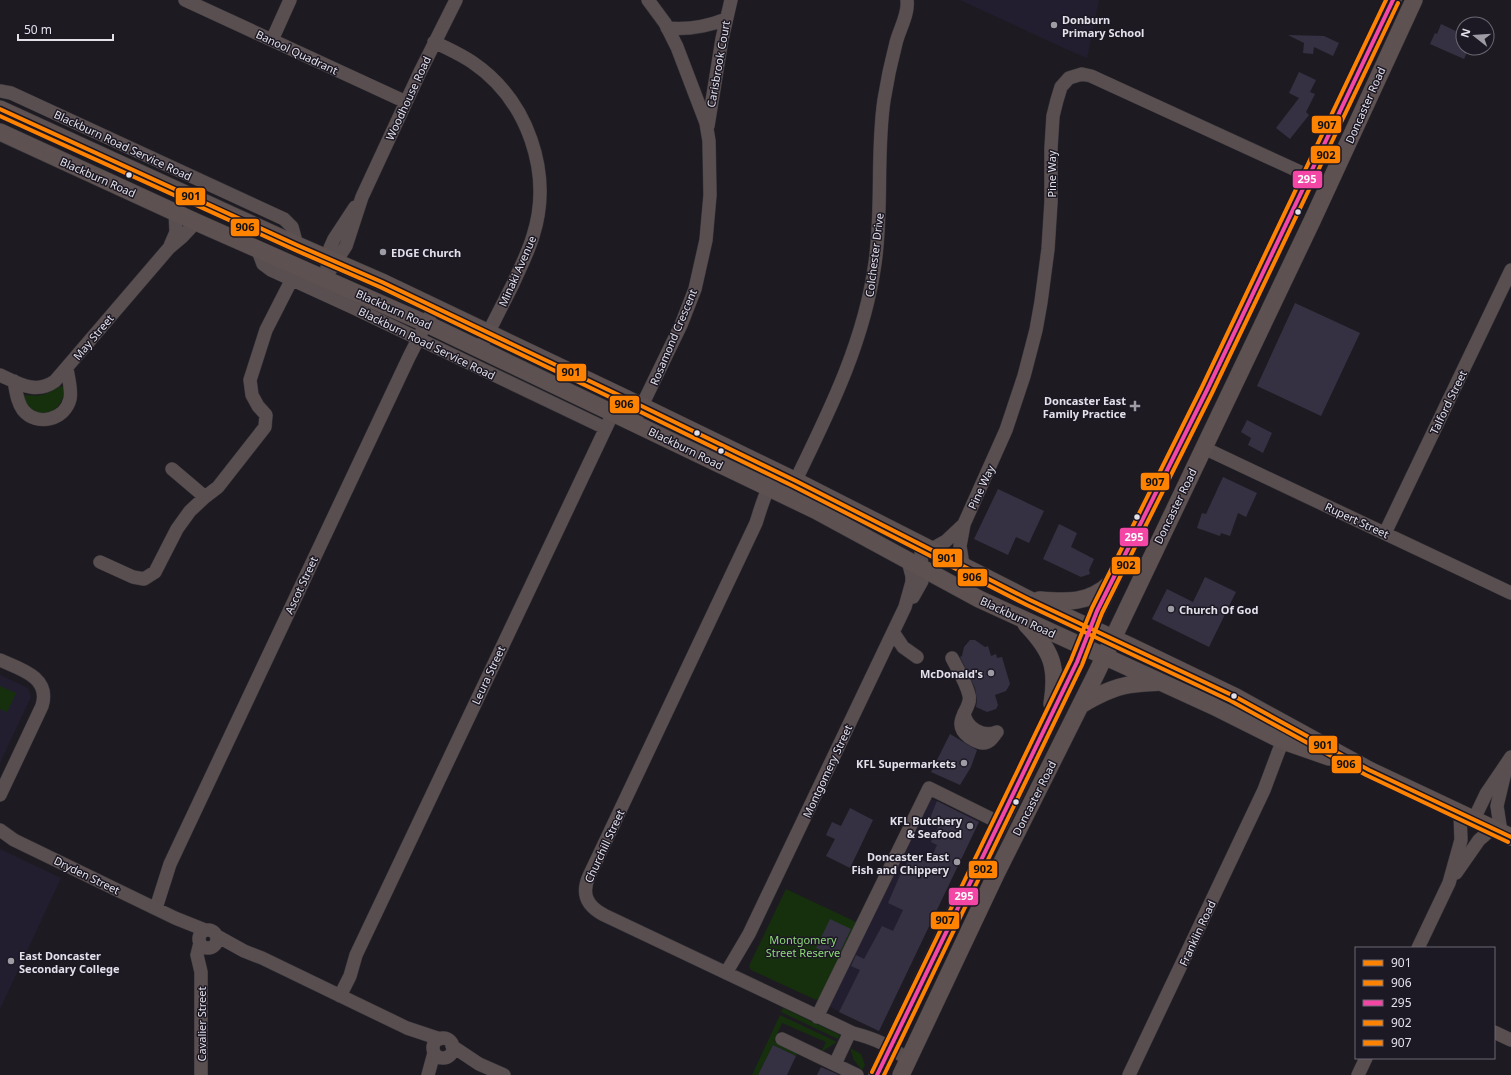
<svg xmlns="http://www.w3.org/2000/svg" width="1511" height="1075" viewBox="0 0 1511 1075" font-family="'Noto Sans',sans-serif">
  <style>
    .built { fill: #231e2f }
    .green { fill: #16300d }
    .building { fill: #353142 }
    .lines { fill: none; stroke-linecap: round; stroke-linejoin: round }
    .minor-casing { stroke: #39373c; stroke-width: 14 }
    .major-casing { stroke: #39373c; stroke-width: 18 }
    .minor { stroke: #5a4f50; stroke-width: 13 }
    .major { stroke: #5e5151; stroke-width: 17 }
    .bus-1-casing { stroke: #1c1824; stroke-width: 7 }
    .bus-2-casing { stroke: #1c1824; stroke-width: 7 }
    .bus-3-casing { stroke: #1c1824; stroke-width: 7 }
    .bus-4-casing { stroke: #1c1824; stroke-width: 7 }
    .bus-5-casing { stroke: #1c1824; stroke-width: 7 }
    .bus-1 { stroke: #ff8200; stroke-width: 4 }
    .bus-2 { stroke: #ff8200; stroke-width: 4 }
    .bus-3 { stroke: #f346a5; stroke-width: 4 }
    .bus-4 { stroke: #ff8200; stroke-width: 4 }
    .bus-5 { stroke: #ff8200; stroke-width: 4 }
    .poi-dot { fill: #9d9ba3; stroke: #1c1824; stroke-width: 1.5 }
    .bus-dot { fill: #e2e0e9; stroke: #1c1824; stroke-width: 1.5 }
    .labels { text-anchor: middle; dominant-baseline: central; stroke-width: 3; stroke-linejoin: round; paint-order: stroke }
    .poi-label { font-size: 11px; font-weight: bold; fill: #e2e0e9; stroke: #1c1824; text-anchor: end }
    .street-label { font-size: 11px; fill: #e2e0e9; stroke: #1c1824 }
    .park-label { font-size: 11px; fill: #8ed978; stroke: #1c1824 }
    .line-badge { stroke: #1c1824; stroke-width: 1.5 }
    .badge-label { font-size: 11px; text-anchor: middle; font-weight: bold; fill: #fff }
    .pale-badge-label { font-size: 11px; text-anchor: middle; font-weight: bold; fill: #111 }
  </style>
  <rect width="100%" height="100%" fill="#1d1b21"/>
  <path class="built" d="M960,0h139l-12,58 -21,-9z
    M0,675l28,13 3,9 -31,66z
    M930,798l49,23 -100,210 -53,-26z
    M0,849l61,29 -61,131z"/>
  <path class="green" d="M61,386l3,2c0,28 -31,35 -41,9l2,-2c20,2 20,-1 36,-9z
    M0,686l16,7 -9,19 -7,-3z
    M786,889l72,34 -34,71 -8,6 -65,-30 -2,-4z
    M783,1008l57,27 -2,4 -57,-27z
    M780,1015l57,27 -16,10 5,-10 -44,-19 -8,18 24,12 -2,3 -23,-11 -15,30h-6z
    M850,1048l11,6 4,11 -3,5 -8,-10z"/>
  <path class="building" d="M1441,24l21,10 -4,9 5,2v3h6l-5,11 -34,-15 5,-11 2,1z
    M1288,35l36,1 15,7 -6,13 -19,-9 -1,7 -10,-1 1,-10z
    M1299,72l17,8 -6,12 5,2 -9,18 3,3 -19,24 -14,-11 23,-30 -10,-5z
    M1295,303l65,30 -39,83 -64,-30z
    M1247,420l25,13 -9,20 -15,-8 3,-7 -10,-6z
    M1223,477l34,16 -11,24 -8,-4 -8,23 -9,-3 -1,3 -23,-8 5,-15 4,1z
    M998,489l46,22 -15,32 -13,-6 -8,18 -34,-16z
    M1059,524l18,9 -6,14 23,12 -5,11 1,4 -9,3 -38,-18z
    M1205,577l31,15 -27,55 -57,-28 15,-30 26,13z
    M970,640h5l10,7 3,-1 3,10 5,-2 1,4 5,-1 8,27 -4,7 -11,4 3,10 -2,4 -9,3 -11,-5 1,-7 -2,-12 -15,-31 2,-1 2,-9z
    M950,734l27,16 -6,17 -11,18 -29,-13z
    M937,801l42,21 -100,209 -40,-19 21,-42 -9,-4 5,-11 8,4 18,-33 11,5 10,-21 -15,-7 13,-30h1l9,-18 18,8 8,-18 -6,-3 9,-19 -10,-5z
    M850,808l23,12 -23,48 -24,-12 9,-17 -9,-4 6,-13 9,4z
    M830,919l21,10 -14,29 -21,-10z
    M773,1045l23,11 -9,19h-29z
    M821,1067l18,8h-22z"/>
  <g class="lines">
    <g class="minor-casing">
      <path id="minor" d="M185,0l221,102
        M667,28c22,2 39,-1 59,-9
        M272,40l18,-40
        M434,42c13,6 26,12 38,20 56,38 81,111 61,174 -5,17 -13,32 -20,48 -11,22 -22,43 -33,65
        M0,91l11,2 273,126 8,8 5,18
        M708,126l14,-87 9,-39
        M170,246l6,-14 -1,-20
        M257,248l6,16 8,6 83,38 251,120
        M327,268l3,-20 4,-9 21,-32
        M325,278l21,-32 16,-49 58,-125 36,-72
        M0,375c18,8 36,20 55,6l114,-133 13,-11 14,-15
        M14,381c2,10 3,21 9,29 14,17 42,10 47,-11 2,-10 -2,-21 -3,-31
        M634,422l47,-97 14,-36 11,-49 4,-45 -1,-54 -3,-18 -29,-76 -12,-24 -17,-23
        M1204,448l307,145
        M172,469l33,28
        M780,473c-14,13 -18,32 -24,50l-167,353c-8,18 -2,30 15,39l249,118c23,6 36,12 55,27
        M792,488c35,-72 72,-144 83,-225 8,-55 1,-109 9,-163 3,-19 7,-38 12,-57 3,-13 13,-29 11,-43
        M1385,533l126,-263
        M930,550l16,-9 17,-16
        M100,562l33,15 11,2 11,-7 22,-43 13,-18 15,-14 13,-10 47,-60 1,-12 -8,-9 -6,-11 -2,-15 16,-50 26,-51
        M963,565l-3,-19 4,-22 42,-94 18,-54 12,-46 5,-28 7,-53 3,-47v-54l2,-32 4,-16 4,-13 8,-9 13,-4 9,2 218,100
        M913,597l9,-16 -1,-35
        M893,632l10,15 14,10
        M952,658c6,12 14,24 17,37 4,14 -20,27 0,42 3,2 10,6 14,6 7,0 10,-6 14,-11
        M0,660c20,9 51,17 42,46l-42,89
        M964,713c2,15 19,25 33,19
        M1474,819l12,-25 25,-37
        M0,830l14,10 161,78 30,12
        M1501,832l-4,-26 8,-34
        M1456,873l23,-33 14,-12
        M156,908l14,-44 239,-507 26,-51
        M199 939a9 9 0 1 1 18 0a9 9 0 1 1-18 0Z
        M217,936l27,15 18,7 145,70 33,11
        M200,943l-3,12 4,17v103
        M1418,948l31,-65 12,-43 -1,-27
        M726,973l23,-39 156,-327 7,-25v-6l-4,-15
        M340,996l10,-20 6,-21 265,-559
        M817,1017l112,-229 71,35
        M1494,1032l17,8
        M433 1048a10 10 0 1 1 20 0a10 10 0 1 1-20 0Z
        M782,1039l75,36
        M452,1046l27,18 25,11
        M835,1064l15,-32
        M428,1075l6,-22
        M1129,1075l135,-285 15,-40 9,-16
        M1358,1075l8,-17"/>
    </g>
    <g class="major-casing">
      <path id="major" d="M0,109l297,136 85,37 239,114 175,85 234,119 100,46 104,50 135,74 142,67
        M0,132l196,90 231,102 390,187 162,88 234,107 70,35 46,16
        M1039,600c27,2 49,4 71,-16
        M1026,624c26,27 32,43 26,80
        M1081,705c15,-9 30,-17 47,-20 10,-2 21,-2 31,-3
        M877,1075l82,-171 41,-81 77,-161 20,-51 46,-93 64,-128 186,-390
        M901,1075l95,-201 101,-202 215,-451 102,-221"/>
    </g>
    <use href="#minor" class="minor"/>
    <use href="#major" class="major"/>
    <g class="bus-1-casing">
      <path id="bus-1" d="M0,109l297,136 85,37 239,114 175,85 234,119 204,96 135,74 142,67"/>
    </g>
    <g class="bus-2-casing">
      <path id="bus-2" d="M0,116l295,134 85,37 238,114 175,85 234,119 204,96 135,74 142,67"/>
    </g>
    <g class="bus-3-casing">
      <path id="bus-3" d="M877,1075l200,-413 20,-51 110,-221 186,-390"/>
    </g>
    <g class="bus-4-casing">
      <path id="bus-4" d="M884,1075l198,-410 20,-52 110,-220 186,-390"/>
    </g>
    <g class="bus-5-casing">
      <path id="bus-5" d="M872,1072l199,-412 21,-52 110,-221 184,-387"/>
    </g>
    <use href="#bus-1" class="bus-1"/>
    <use href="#bus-2" class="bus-2"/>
    <use href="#bus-3" class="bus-3"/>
    <use href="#bus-4" class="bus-4"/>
    <use href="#bus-5" class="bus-5"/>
  </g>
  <g class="poi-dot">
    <circle cx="1054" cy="25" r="4"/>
    <circle cx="383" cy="252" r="4"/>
    <path d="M1133 400h4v4h4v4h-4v4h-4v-4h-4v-4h4z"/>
    <circle cx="1171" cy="609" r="4"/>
    <circle cx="991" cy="673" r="4"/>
    <circle cx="964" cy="763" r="4"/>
    <circle cx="970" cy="826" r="4"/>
    <circle cx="957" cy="862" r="4"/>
    <circle cx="11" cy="961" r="4"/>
  </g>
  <g class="bus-dot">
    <circle cx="129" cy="175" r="3.5"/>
    <circle cx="1298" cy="212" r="3.5"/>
    <circle cx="697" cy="433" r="3.5"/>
    <circle cx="721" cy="451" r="3.5"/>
    <circle cx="1137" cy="517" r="3.5"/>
    <circle cx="1234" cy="696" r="3.5"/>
    <circle cx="1016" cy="802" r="3.5"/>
  </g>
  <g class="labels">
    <g class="poi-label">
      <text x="1062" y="19" text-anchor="start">Donburn<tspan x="1062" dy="13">Primary School</tspan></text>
      <text x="391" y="252" text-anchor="start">EDGE Church</text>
      <text x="1126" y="400">Doncaster East<tspan x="1126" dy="13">Family Practice</tspan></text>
      <text x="1179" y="609" text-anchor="start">Church Of God</text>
      <text x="983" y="673">McDonald's</text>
      <text x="956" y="763">KFL Supermarkets</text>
      <text x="962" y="820">KFL Butchery<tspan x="962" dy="13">&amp; Seafood</tspan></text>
      <text x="949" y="856">Doncaster East<tspan x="949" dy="13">Fish and Chippery</tspan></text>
      <text x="19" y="955" text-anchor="start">East Doncaster<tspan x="19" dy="13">Secondary College</tspan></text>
    </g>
    <g class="street-label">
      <text transform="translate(297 52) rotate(25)">Banool Quadrant</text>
      <text transform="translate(718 64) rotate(-80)">Carisbrook Court</text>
      <text transform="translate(408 98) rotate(-65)">Woodhouse Road</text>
      <text transform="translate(1365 105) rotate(-66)">Doncaster Road</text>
      <text transform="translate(123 145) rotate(25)">Blackburn Road Service Road</text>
      <text transform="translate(1051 174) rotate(-90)">Pine Way</text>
      <text transform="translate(98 177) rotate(24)">Blackburn Road</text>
      <text transform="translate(874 255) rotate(-83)">Colchester Drive</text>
      <text transform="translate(517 271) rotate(-66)">Minaki Avenue</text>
      <text transform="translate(394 309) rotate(24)">Blackburn Road</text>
      <text transform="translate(93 337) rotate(-50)">May Street</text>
      <text transform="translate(673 337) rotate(-67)">Rosamond Crescent</text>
      <text transform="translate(427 343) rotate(26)">Blackburn Road Service Road</text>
      <text transform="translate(1448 402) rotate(-64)">Talford Street</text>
      <text transform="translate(686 448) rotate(26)">Blackburn Road</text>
      <text transform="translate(981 487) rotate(-65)">Pine Way</text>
      <text transform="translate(1175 506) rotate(-64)">Doncaster Road</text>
      <text transform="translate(1357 520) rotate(25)">Rupert Street</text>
      <text transform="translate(301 585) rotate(-65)">Ascot Street</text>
      <text transform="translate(1018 617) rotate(25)">Blackburn Road</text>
      <text transform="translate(488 675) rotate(-65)">Leura Street</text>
      <text transform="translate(827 771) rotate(-65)">Montgomery Street</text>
      <text transform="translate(1034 798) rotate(-63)">Doncaster Road</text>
      <text transform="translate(604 846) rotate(-65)">Churchill Street</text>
      <text transform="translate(87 875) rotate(26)">Dryden Street</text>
      <text transform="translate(1197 933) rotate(-65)">Franklin Road</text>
      <text transform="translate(201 1024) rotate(-90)">Cavalier Street</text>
    </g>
    <g class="park-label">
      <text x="803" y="939">Montgomery<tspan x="803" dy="13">Street Reserve</tspan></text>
    </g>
  </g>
  <g class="line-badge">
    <rect x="1311" y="115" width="31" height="19" rx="4" fill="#ff8200"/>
    <rect x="1310" y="145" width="31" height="19" rx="4" fill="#ff8200"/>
    <rect x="1292" y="170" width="31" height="19" rx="4" fill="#f346a5"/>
    <rect x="175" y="187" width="31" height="19" rx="4" fill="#ff8200"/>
    <rect x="230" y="218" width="30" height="19" rx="4" fill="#ff8200"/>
    <rect x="556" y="363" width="31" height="19" rx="4" fill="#ff8200"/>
    <rect x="609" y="395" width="31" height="19" rx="4" fill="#ff8200"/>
    <rect x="1140" y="472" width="30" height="19" rx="4" fill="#ff8200"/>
    <rect x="1119" y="527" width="30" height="20" rx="4" fill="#f346a5"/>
    <rect x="932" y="548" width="31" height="20" rx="4" fill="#ff8200"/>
    <rect x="1111" y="556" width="30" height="19" rx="4" fill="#ff8200"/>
    <rect x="957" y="568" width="31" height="19" rx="4" fill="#ff8200"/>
    <rect x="1308" y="735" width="30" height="19" rx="4" fill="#ff8200"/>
    <rect x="1331" y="755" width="31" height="19" rx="4" fill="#ff8200"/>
    <rect x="968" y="860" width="30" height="19" rx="4" fill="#ff8200"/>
    <rect x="948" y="887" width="31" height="19" rx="4" fill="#f346a5"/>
    <rect x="930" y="911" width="30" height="19" rx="4" fill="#ff8200"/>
  </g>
  <g class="badge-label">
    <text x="1307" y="183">295</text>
    <text x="1134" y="541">295</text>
    <text x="964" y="900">295</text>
  </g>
  <g class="pale-badge-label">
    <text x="1327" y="129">907</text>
    <text x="1326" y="159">902</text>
    <text x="191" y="200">901</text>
    <text x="245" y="231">906</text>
    <text x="571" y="376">901</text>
    <text x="624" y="408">906</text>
    <text x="1155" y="486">907</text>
    <text x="947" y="562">901</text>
    <text x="1126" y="569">902</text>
    <text x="972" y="581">906</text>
    <text x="1323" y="749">901</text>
    <text x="1346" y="768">906</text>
    <text x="983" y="873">902</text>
    <text x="945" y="924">907</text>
  </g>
  <rect x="1355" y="947" width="140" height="112" fill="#1c1824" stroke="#6b6873"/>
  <rect x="1363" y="960" width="20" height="6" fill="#ff8200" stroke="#6b6873"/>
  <text x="1391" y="967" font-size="12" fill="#e2e0e9">901</text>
  <rect x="1363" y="980" width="20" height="6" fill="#ff8200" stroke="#6b6873"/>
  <text x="1391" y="987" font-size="12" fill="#e2e0e9">906</text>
  <rect x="1363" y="1000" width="20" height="6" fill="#f346a5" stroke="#6b6873"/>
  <text x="1391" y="1007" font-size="12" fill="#e2e0e9">295</text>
  <rect x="1363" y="1020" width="20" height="6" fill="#ff8200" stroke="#6b6873"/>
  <text x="1391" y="1027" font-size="12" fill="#e2e0e9">902</text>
  <rect x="1363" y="1040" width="20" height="6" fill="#ff8200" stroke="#6b6873"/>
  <text x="1391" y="1047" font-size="12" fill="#e2e0e9">907</text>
  <g transform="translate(1475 36) rotate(287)"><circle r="19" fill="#1c1824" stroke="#6b6873"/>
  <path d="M0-3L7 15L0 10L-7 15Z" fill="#9d9ba3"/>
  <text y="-6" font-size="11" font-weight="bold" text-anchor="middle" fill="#e2e0e9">N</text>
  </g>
  <path d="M18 34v6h95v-6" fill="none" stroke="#e2e0e9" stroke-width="2"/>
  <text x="24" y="34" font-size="12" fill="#e2e0e9" stroke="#1c1824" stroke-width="3" paint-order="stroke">50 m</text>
</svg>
